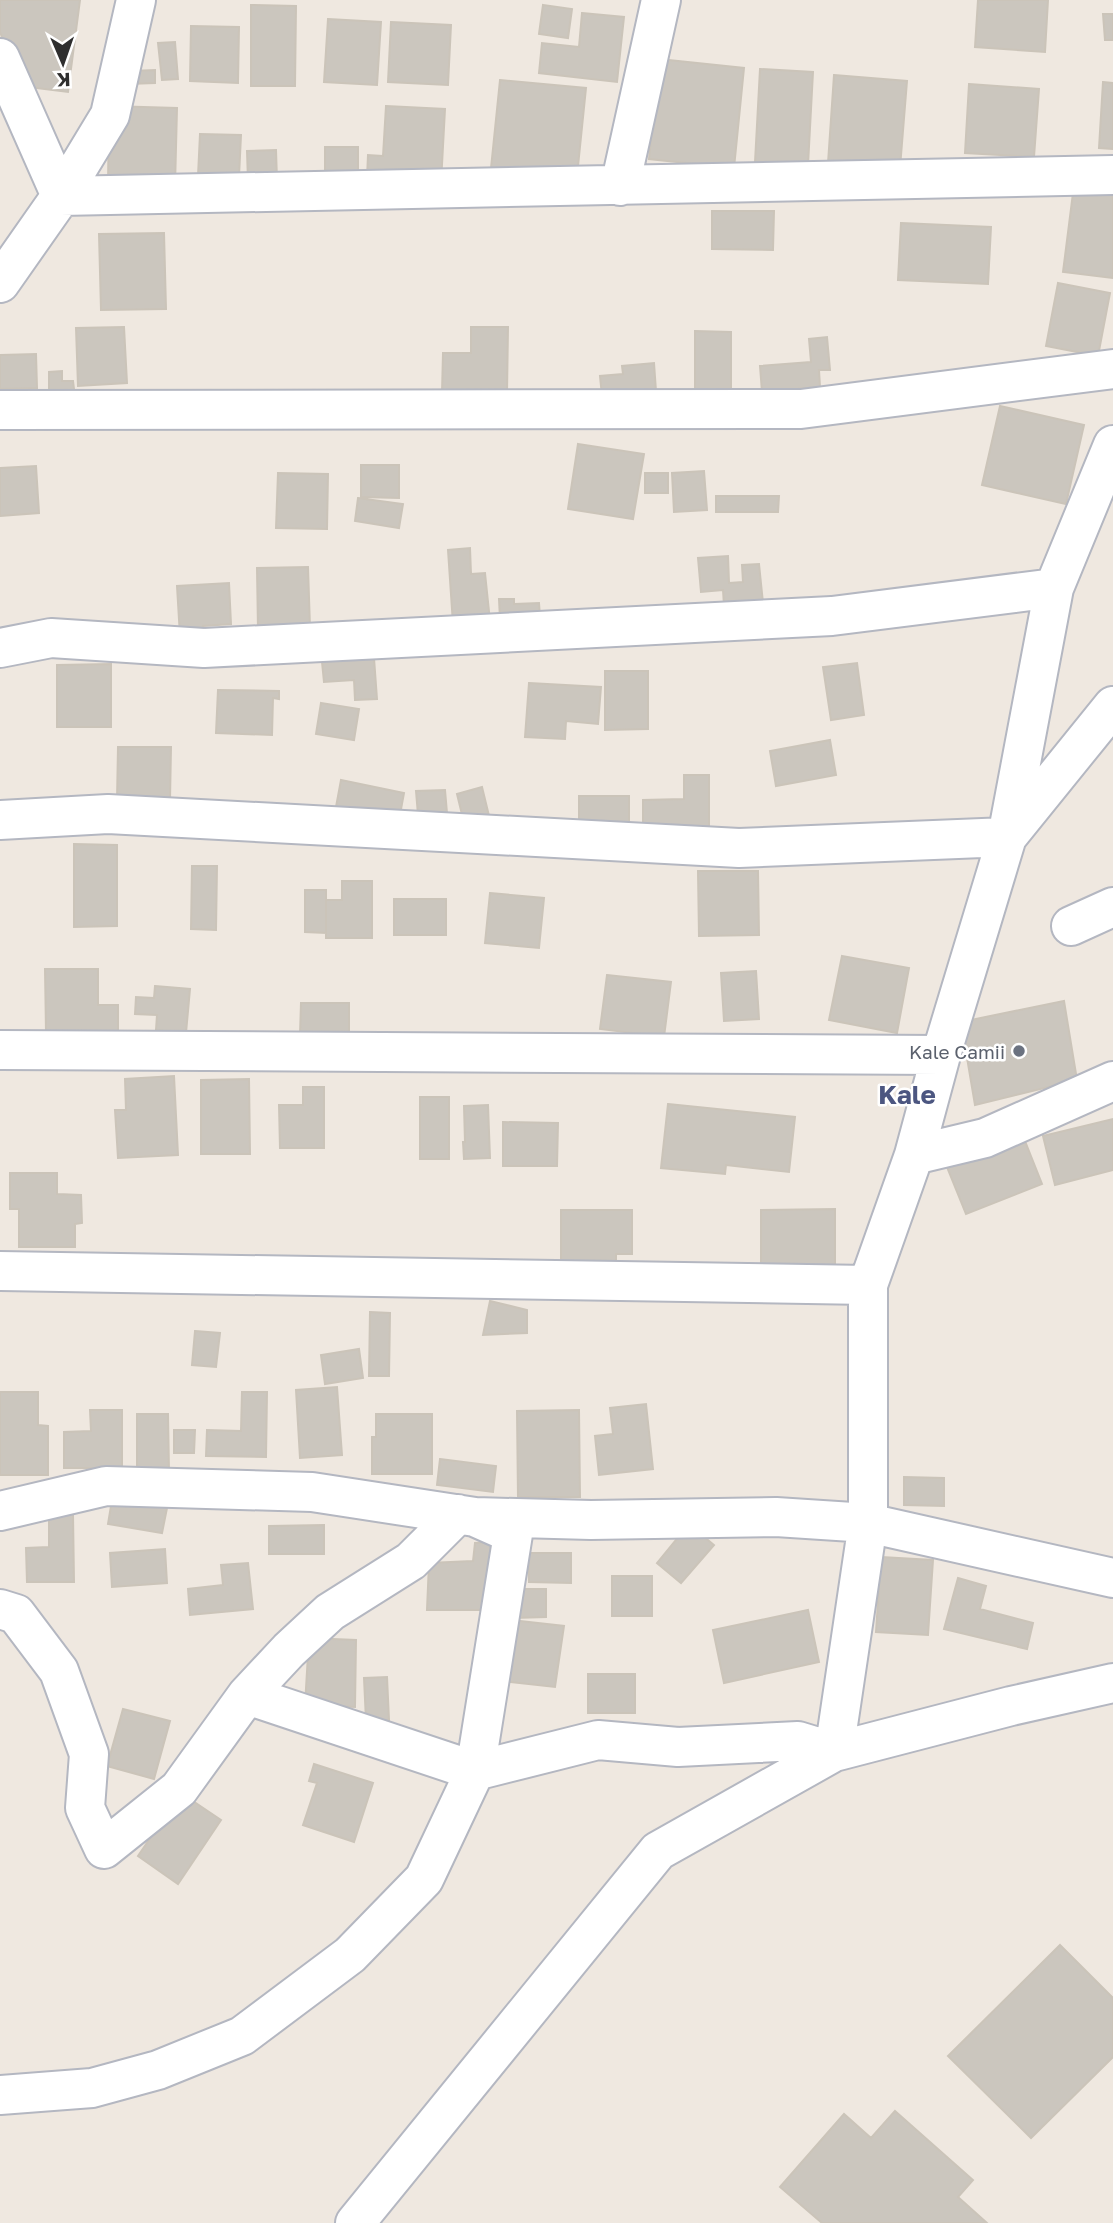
<svg xmlns="http://www.w3.org/2000/svg" width="1113" height="2223" viewBox="0 0 1113 2223" font-family="'Golos Text',sans-serif">
  <style>
    .building { fill: #cbc6be; stroke: #cbc4b9; stroke-width: 2 }
    .lines { fill: none; stroke-linecap: round; stroke-linejoin: round }
    .minor-casing { stroke: #b4b7c1; stroke-width: 42 }
    .minor { stroke: #fff; stroke-width: 38 }
    .worship-dot { fill: #6b7280; stroke: #fff; stroke-width: 2.5 }
    .labels { text-anchor: middle; dominant-baseline: central; stroke-width: 5; stroke-linejoin: round; paint-order: stroke }
    .worship-label { font-size: 19px; fill: #5b616d; stroke: #fff; text-anchor: end }
    .district-label { font-size: 26px; font-weight: bold; fill: #4c5680; stroke: #fff }
  </style>
  <rect width="100%" height="100%" fill="#efe8e0"/>
  <path class="building" d="M0,0h80l-12,92 -47,-6 -21,-54z
    M978,0h70l-3,52 -70,-5z
    M251,5l45,1 -1,80h-44z
    M543,5l29,4 -4,29 -29,-4z
    M582,13l42,4 -7,65 -78,-9 3,-30 37,4z
    M1103,14h10v26h-8z
    M328,19l53,3 -4,63 -53,-3z
    M391,22l60,3 -3,60 -60,-3z
    M191,26l48,1 -1,56 -48,-2z
    M175,42l3,37 -16,1 -4,-37z
    M659,59l85,9 -10,100 -85,-9z
    M760,69l53,3 -5,93 -53,-3z
    M155,70v13l-27,1 3,-13z
    M834,75l73,6 -7,87 -72,-5z
    M500,80l86,8 -9,88 -86,-8z
    M1103,82l10,1v66l-14,-1z
    M969,84l70,5 -5,68 -69,-4z
    M109,106l68,2 -2,79 -67,-1z
    M386,106l59,3 -4,74 -74,-5 1,-23 15,1z
    M200,134l41,1 -2,42 -41,-1z
    M325,147h33v32h-33z
    M276,150l1,30 -29,1 -1,-30z
    M1074,185l39,4v89l-50,-6z
    M712,211h62l-1,39 -61,-1z
    M901,223l90,4 -3,57 -90,-4z
    M164,233l2,76 -65,1 -2,-76z
    M1058,283l52,10 -12,63 -52,-10z
    M124,327l3,56 -49,3 -2,-58z
    M471,327h37l-1,66h-65l1,-40h28z
    M695,331l36,1v59h-36z
    M827,337l3,33h-11l1,17 -58,5 -2,-26 51,-4 -2,-23z
    M36,354l1,34 -37,1v-34z
    M654,363l2,28 -54,5 -2,-20 23,-2 -1,-8z
    M62,371v10h11l2,16 -26,1v-26z
    M1000,406l84,19 -18,79 -84,-19z
    M578,444l66,10 -11,65 -65,-10z
    M361,465h38v33l-38,-1z
    M36,466l3,47 -39,3v-48z
    M704,471l3,39 -33,2 -2,-39z
    M278,473l50,1 -1,55 -51,-1z
    M645,473h23v20h-23z
    M716,496h63l-1,16h-62z
    M358,498l45,6 -4,24 -44,-7z
    M470,548l1,26 14,-1 5,48 -37,3 -5,-74z
    M728,556l1,27 14,-1 -1,-17 17,-1 4,39 -39,3 -1,-16 -22,2 -3,-34z
    M308,567l2,61 -52,2 -1,-62z
    M229,583l2,41 -28,2v8l-23,2 -3,-50z
    M499,599h15v5l25,-1 1,14 -40,2z
    M374,658l3,41 -22,1 -1,-20 -30,2 -2,-20z
    M857,663l7,52 -33,5 -8,-53z
    M111,664v63h-54v-62z
    M605,671h43v58l-43,1z
    M529,683l72,4 -3,37 -32,-3 -1,18 -40,-2z
    M218,690l61,1v8l-6,-1 -1,37 -56,-2z
    M321,703l38,6 -5,31 -38,-6z
    M830,740l6,35 -60,11 -6,-35z
    M118,747h53l-1,53h-53z
    M684,775h25v56l-66,1v-32l41,-1z
    M341,780l63,13 -5,27 -63,-13z
    M482,787l9,37 -25,7 -9,-37z
    M445,790l2,23 -29,2 -2,-24z
    M579,796h50v35l-50,-1z
    M74,844l43,1v81l-43,1z
    M192,866h25l-1,64 -25,-1z
    M698,871h60l1,64 -60,1z
    M342,881h30v57h-46v-38h16z
    M305,890h21v43l-21,-1z
    M490,893l54,5 -5,50 -54,-5z
    M394,899h52v36h-52z
    M842,956l67,12 -12,65 -68,-13z
    M45,969h53v36h20v26l-72,1z
    M756,971l3,48 -35,2 -3,-48z
    M607,975l64,7 -7,55 -64,-8z
    M155,986l35,3 -4,44 -30,-3 1,-15 -22,-1 1,-17 18,1z
    M1064,1001l13,79 -102,25 -14,-83z
    M301,1003h48v32h-49z
    M174,1076l4,79 -60,3 -3,-48h11l-1,-31z
    M249,1079l1,75h-49v-74z
    M303,1087h21v61h-44l-1,-43h24z
    M420,1097h29v62h-29z
    M668,1104l127,13 -6,55 -63,-7 -1,9 -64,-6z
    M488,1105l2,53 -26,1 -1,-17h2l-1,-36z
    M1113,1119v51l-58,15 -12,-49z
    M503,1122l55,1 -1,43h-54z
    M1023,1136l19,48 -76,30 -19,-47z
    M10,1173h47v21l24,1 1,28 -7,1v23h-56v-38h-9z
    M835,1209v56h-74v-55z
    M561,1210h71v44h-16v14l-55,1z
    M490,1301l37,9v23l-44,2z
    M370,1312l20,1 -1,63h-20z
    M195,1331l25,2 -4,34 -24,-2z
    M359,1349l4,29 -38,6 -4,-29z
    M337,1387l5,68 -42,3 -4,-68z
    M0,1392h38v33l10,1v49h-48z
    M242,1392h25l-1,65 -60,-1 1,-26 34,1z
    M646,1404l7,65 -54,6 -4,-39 18,-2 -3,-26z
    M90,1410h32v58h-58v-36l27,-1z
    M579,1410l1,87h-62l-1,-86z
    M137,1414h31l1,58h-32z
    M376,1414h56v60h-60v-37h4z
    M174,1430h21l-1,23h-20z
    M440,1459l56,7 -3,26 -56,-7z
    M904,1477l40,1v28l-40,-1z
    M113,1494l55,9 -6,30 -54,-9z
    M73,1514l1,68h-47l-1,-34 23,-1v-32z
    M689,1524l25,21 -33,38 -24,-20z
    M324,1525v29h-55v-28z
    M492,1542l-3,68h-62l2,-47 44,-2 2,-18z
    M165,1549l2,34 -55,4 -2,-34z
    M528,1553h43v30l-42,-1z
    M881,1557l52,3 -5,75 -52,-3z
    M248,1563l5,46 -63,6 -2,-26 35,-4 -2,-20z
    M612,1576h40v40h-40z
    M958,1578l28,8 -6,23 53,14 -6,26 -83,-20z
    M514,1589h32v28l-32,1z
    M808,1610l11,52 -95,21 -11,-53z
    M511,1620l53,6 -9,61 -54,-6z
    M309,1638l47,2 -1,67 -50,-2z
    M588,1674h47v39h-47z
    M387,1677l2,43 -23,1 -2,-43z
    M123,1709l47,12 -16,58 -47,-13z
    M314,1764l59,19 -19,59 -51,-17 14,-42 -8,-2z
    M181,1793l40,27 -43,64 -40,-28z
    M1060,1945l53,53v59l-82,81 -83,-82z
    M895,2111l78,69 -15,17 29,26h-165l-42,-36 64,-73 27,24z"/>
  <g class="lines">
    <g class="minor-casing">
      <path id="minor" d="M0,58l61,138 1052,-21
        M620,186l41,-186
        M0,283l61,-87 49,-81 26,-115
        M0,410l801,-1 312,-40
        M0,648l51,-10 153,10 628,-32 222,-28
        M0,820l108,-6 631,34 268,-11 106,-131
        M1071,926l42,-19
        M0,1050l941,5
        M914,1155l71,-17 128,-57
        M0,1271l868,14
        M0,1511l106,-25 206,6 163,25 116,3 185,-3 92,6 245,55
        M0,1609l16,5 43,57 30,83 -4,54 19,41 75,-60 68,-94 42,-45 41,-38 81,-51 47,-47
        M247,1695l228,76 38,-237 -36,-16
        M834,1752l34,-229v-238l46,-130 27,-100 66,-218 47,-249 59,-143
        M0,2095l92,-7 66,-18 84,-34 108,-81 74,-76 51,-108 123,-31 80,7 120,-6 36,11
        M355,2223l303,-372 176,-99 177,-46 102,-23"/>
    </g>
    <use href="#minor" class="minor"/>
  </g>
  <circle class="worship-dot" cx="1019" cy="1051" r="7"/>
  <g class="labels">
    <g class="worship-label">
      <text x="1005" y="1051">Kale Camii</text>
    </g>
    <g class="district-label">
      <text x="907" y="1094">Kale</text>
    </g>
  </g>
  <g transform="translate(63 63) rotate(178)" stroke="#ffffff" stroke-width="5" paint-order="stroke">
  <path d="M0-5L12 26L0 18L-12 26Z" fill="#2e2e2e"/>
  <text y="-10" font-size="19" font-weight="bold" text-anchor="middle" fill="#2e2e2e">K</text>
  </g>
</svg>
